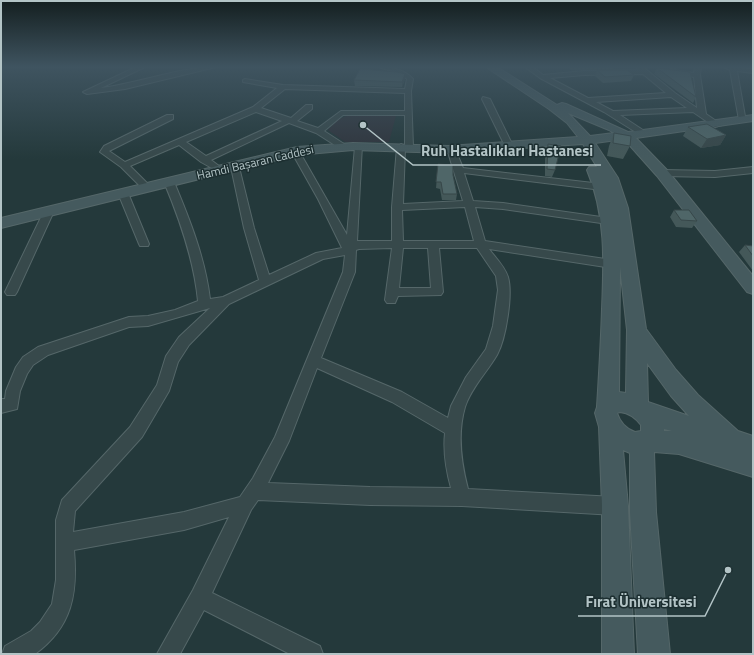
<svg xmlns="http://www.w3.org/2000/svg" width="754" height="655" viewBox="0 0 754 655" font-family="'Titillium Web',sans-serif">
  <style>
    .medical { fill: #2f343c }
    .lines { fill: none; stroke-linecap: round; stroke-linejoin: round }
    .street-casing { stroke: #556769; stroke-width: 2 }
    .secondary-casing { stroke: #556769; stroke-width: 2 }
    .street { fill: #37494b; fill-rule: evenodd }
    .secondary { fill: #455a5e; fill-rule: evenodd }
    .wall { fill: #445859 }
    .shaded-wall { fill: #374749 }
    .building { fill: #4f6668; stroke: #374749 }
    .labels { text-anchor: middle; dominant-baseline: central; stroke-width: 3; stroke-linejoin: round; paint-order: stroke }
    .far-street-label { font-size: 12px; fill: #b3c4c6; stroke: #1c2e30 }
    .leader { fill: none; stroke: #b3c4c6; stroke-width: 1.5 }
    .callout-dot { fill: #b3c4c6; stroke: #1c2e30; stroke-width: 1.5 }
    .callout-label { font-size: 15px; text-anchor: middle; font-weight: bold; fill: #b3c4c6; stroke: #1c2e30; stroke-width: 3; stroke-linejoin: round; paint-order: stroke }
  </style>
  <rect width="100%" height="100%" fill="#24393b"/>
  <path class="medical" d="M351,114l45,2 -7,26h-44l-17,-12 9,-10z"/>
  <g class="lines">
    <g class="street-casing">
      <path id="street" d="M136,67h9l-44,21c38,-5 79,-21 115,-21l-91,22 -38,5 -4,-2z
        M379,67c13,0 25,2 34,12l-2,12 2,56 -4,3 -4,-2 -2,56 60,-3 -16,-52 4,-3 4,3 8,19 139,16 5,3 -5,3 -138,-17 9,28 30,2 105,15 5,3 -5,3 -105,-15 -28,-2 10,34 127,19 6,4 -6,4 -123,-19c6,8 16,18 19,28 5,17 -2,62 -11,78 -10,17 -26,33 -32,52 -8,27 -4,55 3,82l147,8 6,3 3,6 -3,6 -6,3 -153,-9 -92,-1 -112,-5 -7,10 -39,83 108,53 3,8h-33l-86,-44 -24,44h-23l36,-64 36,-73 -45,13 -110,20c4,44 -2,77 -39,104h-33l3,-8 26,-15 9,-9 12,-18 4,-24v-60l6,-20 68,-73 27,-42 9,-29 13,-19 31,-29 -62,18 -19,1 -81,28 -15,10 -6,9 -7,17 -3,18 -16,4v-14h4l1,-8 10,-24 7,-10 15,-10 91,-30 19,-1 27,-6 23,-9c-4,-41 -18,-81 -34,-119l2,-2h6l2,2c16,38 31,76 36,117l13,-2 36,-17 -15,-52 -13,-61 1,-2h6l1,2 15,61 15,47 47,-22 26,-5 -24,-49 -27,-48 1,-2 3,-1 4,3 48,84 8,-88 1,-2h6l-5,96h35v-34l5,-60 4,-3 4,2v-31h-62l-19,16 20,13v4l-3,1 -25,-16 -27,-10 -78,37 12,9 -4,3 -18,-10 -22,-17 -49,21 21,21 -5,3 -3,-1 -22,-22 -21,-15 4,-6 63,-31h6v4l-64,32 16,11 128,-55 24,-19 -34,-6v-2l2,-1 38,6 122,4 2,-10 -6,-5zM285,89l120,4v18h-64l-23,17 -21,-7 15,-12v-4h-6l-15,13 -30,-10zM256,112l26,9 -76,35 -20,-14zM465,207l9,34h-71l-1,-31zM392,248l-7,52 2,3h8l3,-7 43,-1 2,-3 -4,-44h38l19,28 2,14 -5,36 -7,23 -20,28 -15,29 -3,12 -46,-26 -81,-34 34,-86 1,-22 3,-1zM403,248h25l3,40h-32zM345,255l-2,17 -68,165 -22,41 -13,19 -56,15 -111,20 2,-21 67,-74 27,-46 9,-29 11,-17 40,-41 94,-45zM317,368l75,34 53,31c-2,19 1,37 6,55l-81,-1 -102,-4 21,-42z
        M525,67h8l10,8 41,-4 55,-1 -3,-3h7l32,26 22,15 -3,-31 -24,-5 3,-2 21,3 1,-6h6l-1,8 6,39 16,11 -7,2 -22,-15 -73,3 29,19 -7,2 -38,-24 -64,-34zM643,74l23,19 -78,5 -38,-20 34,-3zM671,97l16,11 -74,3 -17,-9z
        M723,67l30,2v4l-16,-2 9,51 -7,-2 -9,-50z
        M483,97l7,2 23,47 -1,2 -3,1 -4,-3 -23,-47z
        M753,167v6l-38,4 -53,-1 -5,-3 5,-3 53,1z
        M123,190l5,3 21,51 -1,2h-8l-1,-2 -21,-51z
        M49,208l5,3 -37,81 -2,3h-8l-2,-3 39,-81z"/>
    </g>
    <g class="secondary-casing">
      <path id="secondary" d="M486,67h11l60,38 5,-2 4,1 62,28 125,-17v6l-117,17 31,32 86,106v18l-6,-2 -90,-116 -33,-37 -29,4 23,35 10,30 18,121 30,41 22,25 40,36 15,5v41l-74,-23 -25,-2 2,60 14,142h-32l-8,-142v-59l-7,-3 5,56 6,148h-32v-148l-3,-79 -4,-14 2,-6c2,-33 4,-65 5,-98 2,-48 4,-94 -15,-139l2,-3h8l-14,-23 -135,9 -95,-3 -56,5 -296,73v-10l296,-71 56,-4 95,3 130,-9 -11,-14 -18,-14zM568,113l41,17 5,3 -24,3zM620,267l7,63 -1,63 -7,-1zM647,363l24,33 18,20 -41,-14zM620,412c9,1 15,5 21,13v6l-6,1c-9,-3 -15,-10 -18,-19zM664,429l8,2h-8z"/>
    </g>
    <use href="#street" class="street"/>
    <use href="#secondary" class="secondary"/>
  </g>
  <path class="wall" d="M569,67h46l-1,2 -43,1z
    M660,67h17l-1,3z
    M657,68l39,29 -3,6 -39,-29z
    M597,70l37,5 -3,6 -28,2 -8,-7z
    M405,74v5l-3,8 -47,-1 -1,-6z
    M688,127l38,8 -6,10 -19,3 -18,-12z
    M614,133l16,13 -7,13 -16,-3 2,-10z
    M548,144l7,26 -3,7 -7,-1v-25z
    M438,164l15,11 4,19 -1,6h-14l-2,-11 -4,-1z
    M674,210l23,11 -5,7 -16,-1 -6,-10z
    M745,245l8,1v25l-14,-19z"/>
  <path class="shaded-wall" d="M405,74v5l-3,8v-5z
    M726,135l-6,10 -19,3 6,-9z"/>
  <path class="building" d="M657,68l33,4 6,25z
    M360,69l37,3 8,2 -3,8 -48,-2z
    M597,70h30l7,5 -29,2z
    M707,124l19,11 -19,4 -19,-12z
    M614,133l17,3 -1,10 -17,-3z
    M548,144l13,2 -6,24 -8,-1z
    M438,164l15,1v10l4,19h-14l-2,-12h-5z
    M674,210h15l8,11 -16,-1z
    M745,245l8,1v10z"/>
  <linearGradient id="sky" x2="0" y2="1"><stop stop-color="#141f20"/><stop offset="0.42" stop-color="#3f5460"/><stop offset="1" stop-color="#3f5460" stop-opacity="0"/></linearGradient>
  <rect width="754" height="159" fill="url(#sky)"/>
  <g class="labels">
    <g class="far-street-label">
      <text transform="translate(255 162) rotate(-13)">Hamdi Başaran Caddesi</text>
    </g>
  </g>
  <path class="leader" d="M363 125L413 165H601M728 570L705 616H578"/>
  <g class="callout-dot">
    <circle cx="363" cy="125" r="4"/>
    <circle cx="728" cy="570" r="4"/>
  </g>
  <g class="callout-label">
    <text x="507" y="156">Ruh Hastalıkları Hastanesi</text>
    <text x="641" y="607">Fırat Üniversitesi</text>
  </g>
  <rect width="754" height="655" fill="none" stroke="#b3c4c6" stroke-width="4"/>
</svg>
